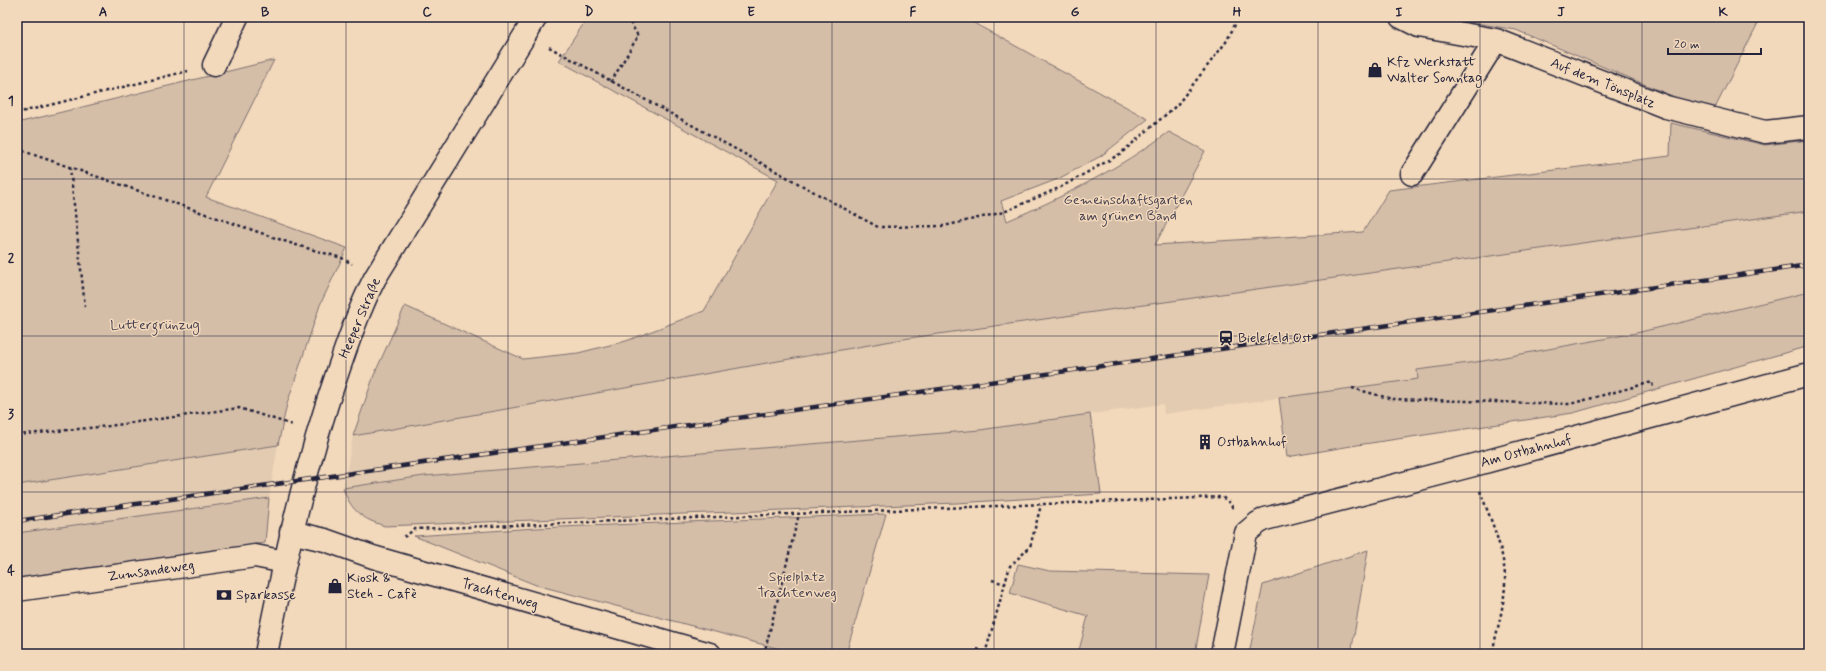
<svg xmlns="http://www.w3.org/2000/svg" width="1826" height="671" viewBox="0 0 1826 671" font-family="Mynerve,sans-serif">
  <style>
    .built { fill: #e3cbb1 }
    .green { fill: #d5bea8; stroke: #7c7072 }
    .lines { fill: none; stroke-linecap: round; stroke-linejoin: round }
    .minor-casing { stroke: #22223b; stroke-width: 25 }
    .major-casing { stroke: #22223b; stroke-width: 25 }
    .path { stroke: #22223b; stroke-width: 2.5; stroke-dasharray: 3 3; stroke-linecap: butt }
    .minor { stroke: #f3d9bb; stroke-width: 22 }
    .major { stroke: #f3d9bb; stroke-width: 22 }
    .rail-casing { stroke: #22223b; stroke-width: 4.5 }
    .rail { stroke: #f3d9bb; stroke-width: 3; stroke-dasharray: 9; stroke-linecap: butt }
    .grid { fill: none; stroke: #22223b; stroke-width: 1; stroke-opacity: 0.55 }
    .labels { text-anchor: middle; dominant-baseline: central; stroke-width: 3; stroke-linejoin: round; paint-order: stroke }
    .poi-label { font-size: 14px; fill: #22223b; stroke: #f3d9bb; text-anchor: start }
    .street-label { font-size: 14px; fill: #22223b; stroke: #f3d9bb }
    .park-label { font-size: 14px; fill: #464151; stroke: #f3d9bb }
    .neatline { fill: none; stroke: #22223b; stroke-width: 1.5 }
    .grid-label { font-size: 13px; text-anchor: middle; font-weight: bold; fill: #22223b }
  </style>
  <rect width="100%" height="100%" fill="#f3d9bb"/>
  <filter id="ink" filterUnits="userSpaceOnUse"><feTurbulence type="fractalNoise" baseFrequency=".025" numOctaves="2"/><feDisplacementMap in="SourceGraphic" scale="8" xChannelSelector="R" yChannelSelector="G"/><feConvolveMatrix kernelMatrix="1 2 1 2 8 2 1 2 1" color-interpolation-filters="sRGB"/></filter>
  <g filter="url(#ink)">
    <path class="built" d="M1671,123l94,22 44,-5v206l-236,67 -216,32 -70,12 -8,-59 -115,16 -1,-10 -72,10 10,80 -144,9 -572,23 -16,-5 -13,-10 -9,-13 -4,-10 10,-52 21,-61 31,-69 118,53 55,-6 48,-12 528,-96 209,-13 26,-42 281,-34z
      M278,445l-9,53 -4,45 -248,35v-93z"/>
    <path class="green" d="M588,17h375l185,102 -47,37 -43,23 -57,22 6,20c57,-24 112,-53 162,-89l36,19 -50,94 208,-13 26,-42 281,-34 1,-33 94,22 44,-5v71l-906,128 -550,97 21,-61 31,-69 118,53 55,-6 48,-12 78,-30 74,-131 -219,-119z
      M1441,17h320l-46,91 -31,-7 -168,-71z
      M274,60l-68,137 141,51 -27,57 -33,99 -9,41 -261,40v-362z
      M1809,292v54l-236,67 -216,32 -70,12 -8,-59 139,-19 -1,-9 66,-9 153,-28z
      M1090,414l11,80 -144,9 -572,23c-23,-7 -34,-15 -42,-38l81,-12 556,-46z
      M269,498l-4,45 -248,35v-45z
      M886,514l-40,140h-47l-263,-69 -122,-49 122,-8z
      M1368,550l-17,104h-102l14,-69z
      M1018,564l32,7 159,4 -14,79h-117l10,-38 -78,-23z"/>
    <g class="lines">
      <g class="minor-casing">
        <path id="minor" d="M1401,17l18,9 77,14 170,67 99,25 44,-5
          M214,65l23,-48
          M1412,174l84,-134
          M291,532l34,8 48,17 337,97
          M17,590l238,-34 30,6
          M1222,654l24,-121 12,-10 7,-4 205,-53 339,-92"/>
      </g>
      <g class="major-casing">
        <path id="major" d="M266,654c19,-96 40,-191 72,-283 11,-32 22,-64 37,-93l161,-261"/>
      </g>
      <path class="path" d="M549,47l329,180 66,-1 60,-14 57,-25 59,-33 57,-49 49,-63 13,-25
        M611,82l27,-46 -11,-19
        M17,113l171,-42
        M17,149l279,96 46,13 10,6
        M70,167l15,140
        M1352,388l40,11 178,5 82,-22 1,6
        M17,435l92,-9 130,-18 54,17
        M1480,491c10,27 23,55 25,85 1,25 -8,53 -13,78
        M404,537l11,-8 807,-32 7,5 4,6
        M992,580l13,4
        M977,649l8,3
        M764,654l35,-140
        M985,654l25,-88 20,-19 11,-42"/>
      <use href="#minor" class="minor"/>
      <use href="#major" class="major"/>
      <g class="rail-casing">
        <path id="rail" d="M17,521l1792,-256"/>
      </g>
      <use href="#rail" class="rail"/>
    </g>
  </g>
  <path class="grid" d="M184,17v637M346,17v637M508,17v637M670,17v637M832,17v637M994,17v637M1156,17v637M1318,17v637M1480,17v637M1642,17v637M17,179h1792M17,336h1792M17,492h1792"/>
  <defs>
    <g id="shop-bare" transform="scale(1.2)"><path d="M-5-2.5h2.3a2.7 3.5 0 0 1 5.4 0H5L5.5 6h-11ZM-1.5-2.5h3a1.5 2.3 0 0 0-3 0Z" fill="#22223b" stroke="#f3d9bb" stroke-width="2.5" paint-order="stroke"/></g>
    <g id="station-bare" transform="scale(1.2)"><path d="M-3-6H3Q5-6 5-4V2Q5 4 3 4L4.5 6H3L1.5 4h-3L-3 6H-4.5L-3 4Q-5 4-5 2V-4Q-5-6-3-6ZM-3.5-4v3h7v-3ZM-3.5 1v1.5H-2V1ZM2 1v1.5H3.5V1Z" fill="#22223b" stroke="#f3d9bb" stroke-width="2.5" paint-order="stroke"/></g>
    <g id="building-bare" transform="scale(1.2)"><path d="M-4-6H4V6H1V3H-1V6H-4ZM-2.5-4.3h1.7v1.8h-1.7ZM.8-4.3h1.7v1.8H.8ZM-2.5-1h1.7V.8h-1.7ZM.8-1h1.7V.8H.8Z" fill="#22223b" stroke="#f3d9bb" stroke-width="2.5" paint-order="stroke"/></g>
    <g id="bank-bare" transform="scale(1.2)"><path d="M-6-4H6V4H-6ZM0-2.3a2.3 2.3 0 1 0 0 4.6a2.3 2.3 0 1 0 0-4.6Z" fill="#22223b" stroke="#f3d9bb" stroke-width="2.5" paint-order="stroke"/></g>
  </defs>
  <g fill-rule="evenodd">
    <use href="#shop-bare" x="1375" y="70"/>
    <use href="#station-bare" x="1226" y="338"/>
    <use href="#building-bare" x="1205" y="442"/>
    <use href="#shop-bare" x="335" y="586"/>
    <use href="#bank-bare" x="224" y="595"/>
  </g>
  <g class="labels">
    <g class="poi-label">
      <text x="1387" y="62">Kfz Werkstatt<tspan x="1387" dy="16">Walter Sonntag</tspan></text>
      <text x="1238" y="338">Bielefeld Ost</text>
      <text x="1217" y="442">Ostbahnhof</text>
      <text x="347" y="578">Kiosk &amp;<tspan x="347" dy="16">Steh - Cafè</tspan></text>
      <text x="236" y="595">Sparkasse</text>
    </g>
    <g class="street-label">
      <text transform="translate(1603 83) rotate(22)">Auf dem Tönsplatz</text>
      <text transform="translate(360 318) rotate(-67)">Heeper Straße</text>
      <text transform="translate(1526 451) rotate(-15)">Am Ostbahnhof</text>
      <text transform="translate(151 571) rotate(-8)">Zumsandeweg</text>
      <text transform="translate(500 594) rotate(16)">Trachtenweg</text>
    </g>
    <g class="park-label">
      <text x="1128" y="200">Gemeinschaftsgarten<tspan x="1128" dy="16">am grünen Band</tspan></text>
      <text x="155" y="325">Luttergrünzug</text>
      <text x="797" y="577">Spielplatz<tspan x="797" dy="16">Trachtenweg</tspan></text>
    </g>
  </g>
  <rect width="1826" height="671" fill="none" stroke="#f3d9bb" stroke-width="44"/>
  <path d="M1668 48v6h93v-6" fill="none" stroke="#22223b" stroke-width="2"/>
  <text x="1674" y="48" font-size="12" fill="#22223b" stroke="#f3d9bb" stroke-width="3" paint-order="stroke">20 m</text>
  <rect x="22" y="22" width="1782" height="627" class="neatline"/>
  <g class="grid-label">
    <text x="103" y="16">A</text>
    <text x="265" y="16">B</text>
    <text x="427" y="16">C</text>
    <text x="589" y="16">D</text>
    <text x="751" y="16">E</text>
    <text x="913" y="16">F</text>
    <text x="1075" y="16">G</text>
    <text x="1237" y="16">H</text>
    <text x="1399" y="16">I</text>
    <text x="1561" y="16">J</text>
    <text x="1723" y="16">K</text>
    <text x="11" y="105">1</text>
    <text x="11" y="262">2</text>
    <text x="11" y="418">3</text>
    <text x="11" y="575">4</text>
  </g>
</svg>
